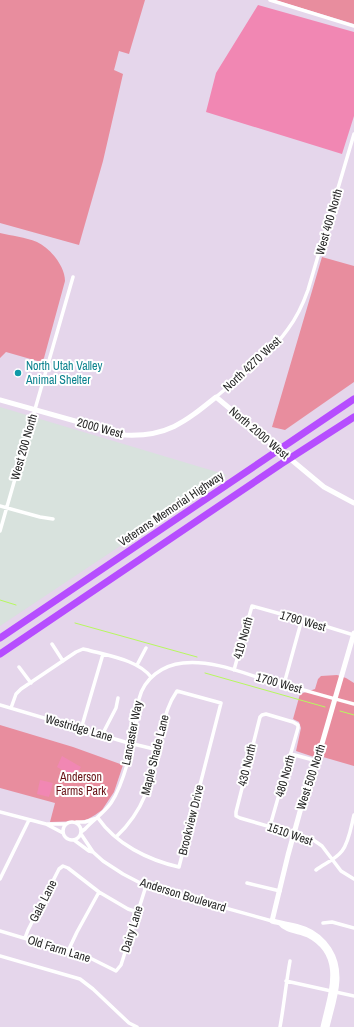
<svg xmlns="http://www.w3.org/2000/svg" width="354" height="1027" viewBox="0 0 354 1027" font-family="'Archivo Narrow',sans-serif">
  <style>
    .industrial { fill: #d8e2dd }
    .green { fill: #e88d9e }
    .pitch { fill: #f187b3 }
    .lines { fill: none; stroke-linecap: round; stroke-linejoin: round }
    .stream { stroke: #b7f95e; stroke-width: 1 }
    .street { stroke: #fff; stroke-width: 3.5 }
    .secondary { stroke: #fff; stroke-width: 5 }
    .highway { stroke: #b64dff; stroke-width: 7 }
    .culture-dot { fill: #0f9aa8; stroke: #fff; stroke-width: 1.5 }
    .labels { text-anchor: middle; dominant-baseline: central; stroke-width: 4; stroke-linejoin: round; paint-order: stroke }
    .street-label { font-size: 12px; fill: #272727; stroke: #fff }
    .culture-label { font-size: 12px; fill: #0d838f; stroke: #fff; text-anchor: start }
    .park-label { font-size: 12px; fill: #681317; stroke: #fff }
  </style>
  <rect width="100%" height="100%" fill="#e5d6eb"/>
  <path class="industrial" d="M0,407l227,68 -227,151z"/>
  <path class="green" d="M0,0h145l-16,54 -10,-3 -5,19 9,4 -20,87 -24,84 -79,-22z
    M275,0h79v24z
    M0,233c12,3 25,4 37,9 13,6 28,24 28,39l-21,77 -3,4 -35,-10 -6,6z
    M322,257l32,9v116l-69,48 -13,-3z
    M337,675l9,3 8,5v83l-31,-9h-9l-18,-6 5,-23 -2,-6 -6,-3 7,-25 15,-5 3,-10 3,-3z
    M0,725l73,22 50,18 -9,27 -12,18 -7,5 -7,4 -7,2 -31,1 5,-19 -55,-15z"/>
  <path class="pitch" d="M258,5l96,27v84l-12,38 -136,-42 10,-39z
    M62,756l19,11 -6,10 -18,-10z
    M40,780l13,3 -4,14 -12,-3z"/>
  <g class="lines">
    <path class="stream" d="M0,600l16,5
      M75,623l122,34
      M205,673l120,34
      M340,711l14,4"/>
    <path class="street" d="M270,0l84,26
      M216,397c24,-21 53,-41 72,-68 9,-12 15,-25 20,-39l46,-156
      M0,506l40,11 13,2
      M0,531l73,-254
      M52,644l11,17
      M137,665l9,-17
      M19,667l12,16
      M234,670l18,-64 29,8 21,5 52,16
      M284,684l18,-65
      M0,705l125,37 33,8
      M11,708l5,-14 5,-5 55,-37 7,-3 5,1c21,6 50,10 63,27
      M81,729l22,-75
      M102,735l14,-27 2,-10
      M291,754l26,7
      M0,812l46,12 17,9
      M98,818c18,26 50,42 81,49l42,-164 -44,-12c-11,16 -12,28 -16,46 -9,40 -14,71 -45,100
      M63 831a9 9 0 1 1 18 0a9 9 0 1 1-18 0Z
      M76,822h9l12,-4
      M47,824h19
      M270,826l28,-98v-3l-5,-3 -27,-8 -4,1 -2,2 -24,95v4l4,2 72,21 10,7 19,25 13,8
      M81,832l4,-3c8,-9 19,-16 26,-26 13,-19 22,-59 26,-83 1,-7 0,-15 2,-21 5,-21 24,-34 44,-36 27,-3 55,8 80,16 31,8 61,17 91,25
      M81,834l12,18 10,9 20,13 23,12 126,35
      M74,840l15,11 4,1
      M316,870c8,-6 20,-11 26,-19 7,-9 9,-24 12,-36
      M0,879l29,-59
      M247,883l33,8
      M323,923l9,-1 22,6
      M0,931l90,27 26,13 5,-6 25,-79
      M25,938l3,-8 31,-61 4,-3 5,2 31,24 29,17 9,3
      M68,951l9,-19 22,-40
      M0,956l80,23 13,10 36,34 8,4
      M286,981l68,15
      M280,1027c4,-22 6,-44 10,-66"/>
    <path class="secondary" d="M0,400l125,35c42,2 60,-13 91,-38l108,90 30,16
      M280,923c6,8 20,8 28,12 39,20 22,60 15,92
      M327,1027c6,-26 18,-53 2,-78 -6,-9 -14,-16 -24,-20 -11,-4 -22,-5 -33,-8l16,-66 16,-58 15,-43 35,-121"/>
    <path class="highway" d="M0,638l354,-239
      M0,654l281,-190 73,-47"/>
  </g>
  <circle class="culture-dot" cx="18" cy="373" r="4"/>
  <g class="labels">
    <g class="street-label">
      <text transform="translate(329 222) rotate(-74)">West 400 North</text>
      <text transform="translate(252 364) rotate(-43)">North 4270 West</text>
      <text transform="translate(100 428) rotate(15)">2000 West</text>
      <text transform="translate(259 433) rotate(40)">North 2000 West</text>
      <text transform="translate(24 447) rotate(-74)">West 200 North</text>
      <text transform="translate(171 509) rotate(-34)">Veterans Memorial Highway</text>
      <text transform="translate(303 621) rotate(16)">1790 West</text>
      <text transform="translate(243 638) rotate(-74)">410 North</text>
      <text transform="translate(279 683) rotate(16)">1700 West</text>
      <text transform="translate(79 728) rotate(16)">Westridge Lane</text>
      <text transform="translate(132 733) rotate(-79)">Lancaster Way</text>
      <text transform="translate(155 755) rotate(-76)">Maple Shade Lane</text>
      <text transform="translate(247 765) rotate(-76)">430 North</text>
      <text transform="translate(285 776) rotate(-74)">480 North</text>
      <text transform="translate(311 777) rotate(-72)">West 500 North</text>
      <text transform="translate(191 820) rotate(-76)">Brookview Drive</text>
      <text transform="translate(290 834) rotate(19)">1510 West</text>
      <text transform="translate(183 895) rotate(17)">Anderson Boulevard</text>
      <text transform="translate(43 901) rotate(-63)">Gala Lane</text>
      <text transform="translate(132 929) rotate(-73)">Dairy Lane</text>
      <text transform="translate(59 949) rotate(17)">Old Farm Lane</text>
    </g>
    <g class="culture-label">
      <text x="26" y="366">North Utah Valley<tspan x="26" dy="14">Animal Shelter</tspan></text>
    </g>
    <g class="park-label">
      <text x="81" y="777">Anderson<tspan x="81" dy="14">Farms Park</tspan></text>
    </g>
  </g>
</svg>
